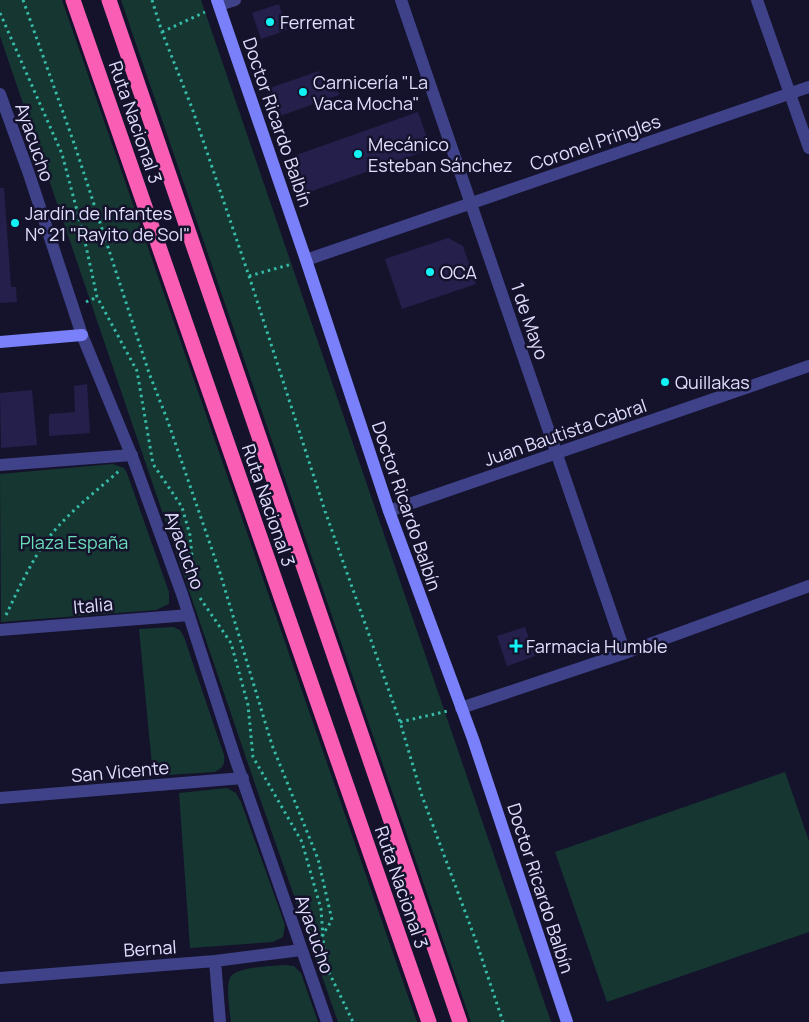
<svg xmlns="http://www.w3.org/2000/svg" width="809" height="1022" viewBox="0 0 809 1022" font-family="Manrope,sans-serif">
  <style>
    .green { fill: #163632 }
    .building { fill: #251f4c }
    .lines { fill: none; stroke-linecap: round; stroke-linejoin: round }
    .path { stroke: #36bba8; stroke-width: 3; stroke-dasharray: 2.5 4; stroke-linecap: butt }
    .street { stroke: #3f4289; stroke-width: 12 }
    .secondary { stroke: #7980fa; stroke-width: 12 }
    .highway { stroke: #fa5eb4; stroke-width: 15 }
    .poi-dot { fill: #11f2f7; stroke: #15132c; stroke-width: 2 }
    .labels { text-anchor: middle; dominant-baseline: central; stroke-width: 5; stroke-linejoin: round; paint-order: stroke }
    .poi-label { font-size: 18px; fill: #e0defe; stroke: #15132c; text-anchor: start }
    .street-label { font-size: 18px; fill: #e0defe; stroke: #15132c }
    .park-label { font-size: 18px; fill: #6bddb8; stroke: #15132c }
  </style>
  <rect width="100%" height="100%" fill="#15132c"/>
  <path class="green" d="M0,0h62l355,1022h-79l-82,-235 -256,-751z
    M121,0h80l350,1022h-80z
    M113,464l11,4 3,5 42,119v12l-13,6 -155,12 -1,-148z
    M173,627l7,3 4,7 40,118c1,10 -1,13 -10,17l-61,4 -14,-147z
    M785,772l24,69v91l-202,70 -52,-150z
    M227,788l9,5 5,9 44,123 -2,12 -10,5 -83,6 -11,-155z
    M284,965l10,1 7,7 17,49h-87c-1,-10 -6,-38 0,-46 7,-9 41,-10 53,-11z"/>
  <path class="building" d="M279,4l8,26 -26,9 -9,-26z
    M319,71l5,15 11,-4 4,13 -62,22 -10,-28z
    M418,112l13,37 -133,47 -13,-37z
    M0,188h4l7,99h5l1,15 -17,1z
    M448,238l15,8 13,38 -74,25 -17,-50z
    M87,384l3,49 -41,3v-22l26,-2 -1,-26z
    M32,390l5,55 -36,3 -1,-55z
    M525,627l10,29 -28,10 -10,-30z"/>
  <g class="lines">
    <path class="path" d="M23,0l52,146 74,227 18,46 53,154 52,172 46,114 14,61 -16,25
      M152,0l10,32 30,76 57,168 76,235 75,211 22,74 54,145 27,81
      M0,13l62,141 22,83 13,60 40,74 16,93 29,43 8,28 4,43
      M162,32l43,-20
      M249,276l43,-12
      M86,302l11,-5
      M200,598l31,45 17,62 5,52 49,85 19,67 4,55 28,58
      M6,615c10,-21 20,-42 32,-62 20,-33 53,-57 82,-83
      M400,722l48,-11"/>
    <path class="street" d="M401,0l224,653
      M757,0l52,148
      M219,5l16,-5
      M0,94l29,80 53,161 51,124 49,135 54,167 91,261
      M306,260l503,-173
      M0,465l132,-10
      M389,511l420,-145
      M0,630l189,-15
      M461,708l164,-55 184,-67
      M0,798l243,-20
      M215,961l5,61
      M0,978l215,-17 86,-11"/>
    <path class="secondary" d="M217,0l89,260 83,251 84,228 94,283
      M0,342l82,-7"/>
    <path class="highway" d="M73,0l356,1022
      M109,0l351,1022"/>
  </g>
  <g class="poi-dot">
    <circle cx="270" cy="22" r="5"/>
    <circle cx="303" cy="92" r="5"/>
    <circle cx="358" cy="154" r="5"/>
    <circle cx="15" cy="223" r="5"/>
    <circle cx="430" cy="272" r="5"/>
    <circle cx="665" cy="382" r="5"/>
    <path d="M513.5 638.5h5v5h5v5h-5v5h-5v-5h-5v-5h5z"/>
  </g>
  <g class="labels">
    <g class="poi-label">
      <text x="280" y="22">Ferremat</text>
      <text x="313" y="82">Carnicería "La<tspan x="313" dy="21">Vaca Mocha"</tspan></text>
      <text x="368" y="144">Mecánico<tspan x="368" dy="21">Esteban Sánchez</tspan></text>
      <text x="25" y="213">Jardín de Infantes<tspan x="25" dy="21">N° 21 "Rayito de Sol"</tspan></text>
      <text x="440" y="272">OCA</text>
      <text x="675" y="382">Quillakas</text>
      <text x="526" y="646">Farmacia Humble</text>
    </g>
    <g class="street-label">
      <text transform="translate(136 122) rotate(71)">Ruta Nacional 3</text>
      <text transform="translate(278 122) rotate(71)">Doctor Ricardo Balbín</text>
      <text transform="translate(35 142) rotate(71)">Ayacucho</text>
      <text transform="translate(595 142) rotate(-19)">Coronel Pringles</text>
      <text transform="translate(530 321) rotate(71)">1 de Mayo</text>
      <text transform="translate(565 432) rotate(-19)">Juan Bautista Cabral</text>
      <text transform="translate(269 505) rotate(71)">Ruta Nacional 3</text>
      <text transform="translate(407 506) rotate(71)">Doctor Ricardo Balbín</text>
      <text transform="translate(185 550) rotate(70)">Ayacucho</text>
      <text transform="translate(93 605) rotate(-5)">Italia</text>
      <text transform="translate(120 771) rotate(-5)">San Vicente</text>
      <text transform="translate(402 887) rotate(71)">Ruta Nacional 3</text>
      <text transform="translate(541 888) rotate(72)">Doctor Ricardo Balbín</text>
      <text transform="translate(315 934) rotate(71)">Ayacucho</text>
      <text transform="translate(150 948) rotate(-4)">Bernal</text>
    </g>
    <g class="park-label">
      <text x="74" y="542">Plaza España</text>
    </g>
  </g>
</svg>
